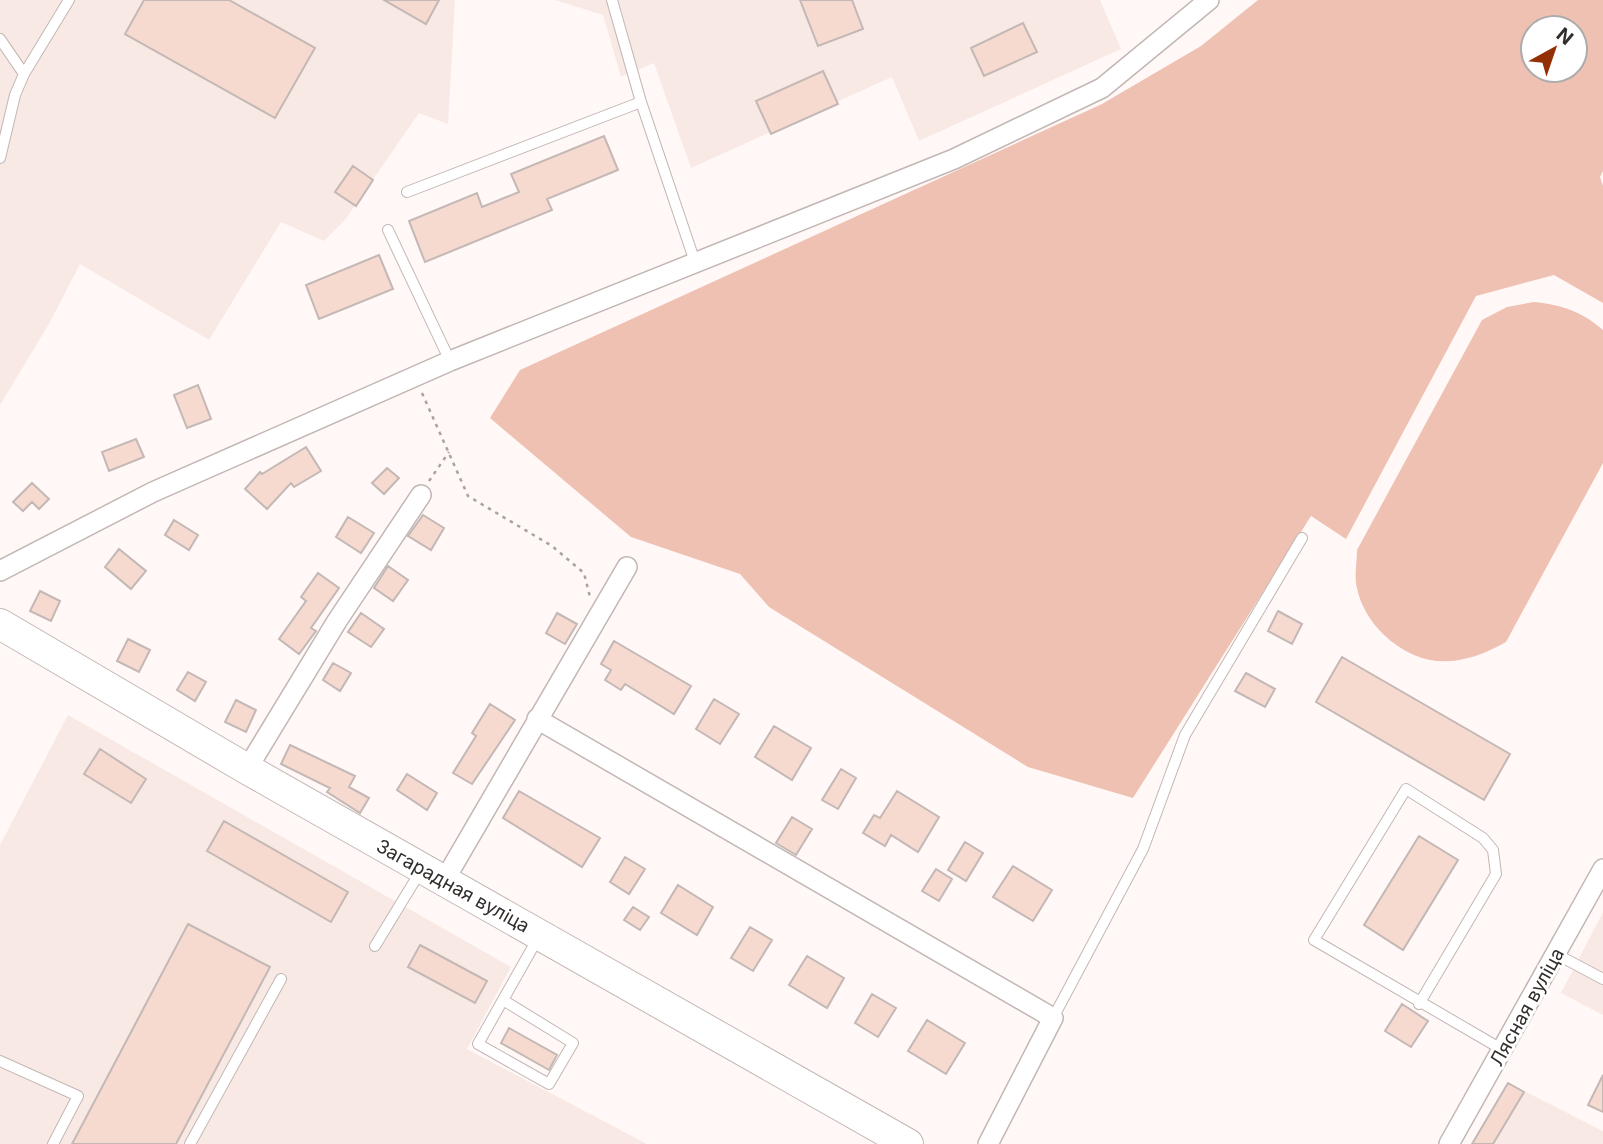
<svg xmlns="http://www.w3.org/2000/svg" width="1603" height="1144" viewBox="0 0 1603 1144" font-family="Inter,sans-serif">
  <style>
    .built { fill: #f9e9e4 }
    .green { fill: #eec1b2; fill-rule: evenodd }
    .building { fill: #f6d9cf; stroke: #c3b8b5; stroke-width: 2 }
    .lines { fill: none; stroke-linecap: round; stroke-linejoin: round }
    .lane-casing { stroke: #c2b7b4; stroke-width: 12 }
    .street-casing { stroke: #c2b7b4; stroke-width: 22 }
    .primary-casing { stroke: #c2b7b4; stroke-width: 32 }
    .path { stroke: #a9a3a1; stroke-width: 2.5; stroke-dasharray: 3.5 5; stroke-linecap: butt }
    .lane { stroke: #fff; stroke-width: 10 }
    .street { stroke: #fff; stroke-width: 19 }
    .primary { stroke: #fff; stroke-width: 30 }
    .labels { text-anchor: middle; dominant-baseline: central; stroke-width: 6; stroke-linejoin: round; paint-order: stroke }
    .street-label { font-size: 19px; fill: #322e2c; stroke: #fff }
  </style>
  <rect width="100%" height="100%" fill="#fff8f6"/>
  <path class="built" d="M0,0h455l-7,124 -29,-11 -74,107 -21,21 -43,-19 -72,118 -129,-76 -31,60 -49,81z
    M555,0h545l21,49 -202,92 -27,-64 -201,91 -37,-105 -33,14 -18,-62z
    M68,715l443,252 -44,82 180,95h-647v-299z
    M1603,912v103l-42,-22z
    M1508,1083l95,48v13h-131z"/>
  <path class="green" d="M1258,0h345v171l-3,6 3,9v117l-49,-28 -78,21 -130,243 -35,-23 -178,282 -105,-31 -259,-160 -29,-33 -109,-37 -141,-119 30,-48 582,-266 99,-58zM1533,28h42v42h-42z
    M1534,302c28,3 47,9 69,28v133l-97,179c-44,25 -84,29 -123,-8 -12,-12 -23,-29 -26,-46 -3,-12 0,-26 0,-38l125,-230 25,-13z"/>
  <path class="building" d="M144,0h85l86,48 -40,70 -150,-84z
    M384,0h55l-13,24z
    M800,0h52l11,29 -45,17z
    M1023,23l14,29 -53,24 -13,-28z
    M823,71l15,33 -67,30 -15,-33z
    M604,136l14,34 -71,29 5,11 -127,52 -16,-41 68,-28 5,14 37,-15 -8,-18z
    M353,166l20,14 -17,26 -21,-14z
    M379,255l14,34 -74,30 -13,-34z
    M198,385l13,34 -24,9 -13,-33z
    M136,439l8,18 -35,14 -7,-19z
    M306,447l15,24 -27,16 -3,-4 -24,26 -22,-20 15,-17 2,2z
    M387,468l12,10 -15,16 -12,-11z
    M32,483l17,16 -10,10 -7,-7 -9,9 -10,-9z
    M423,515l21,13 -13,22 -23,-14z
    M348,517l26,16 -13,20 -25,-16z
    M174,520l24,15 -9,15 -24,-15z
    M119,549l27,22 -15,18 -26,-22z
    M388,566l20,14 -15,21 -19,-13z
    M318,573l21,15 -28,40 5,3 -17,23 -20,-15 27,-38 -5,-4z
    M40,591l20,10 -9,20 -21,-10z
    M1278,611l24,13 -10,20 -24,-13z
    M361,613l23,16 -13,18 -23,-15z
    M557,613l20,11 -12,20 -19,-11z
    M128,639l22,11 -11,22 -22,-11z
    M614,641l77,45 -17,28 -49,-30 -4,6 -16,-10 6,-10 -10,-6z
    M1342,657l168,97 -26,46 -168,-98z
    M333,663l18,10 -11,18 -17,-11z
    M188,672l18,10 -11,19 -18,-11z
    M1246,673l29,16 -10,18 -30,-16z
    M714,699l25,15 -19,30 -24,-15z
    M236,700l20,10 -10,22 -21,-10z
    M490,704l25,16 -43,64 -19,-11 23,-37 -4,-3z
    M774,726l37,22 -19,32 -37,-23z
    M290,745l65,31 -6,11 20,11 -9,15 -33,-21 3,-4 -49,-24z
    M100,749l46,30 -15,24 -47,-29z
    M841,769l15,9 -18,31 -16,-9z
    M407,774l30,19 -10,17 -30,-20z
    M519,791l81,47 -18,29 -79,-49z
    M897,791l42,26 -21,35 -27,-17 -6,11 -22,-13 11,-18 6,3z
    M792,817l20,12 -16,26 -20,-12z
    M224,821l124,71 -17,30 -124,-71z
    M1419,836l39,24 -55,90 -39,-25z
    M965,842l18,11 -17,28 -18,-11z
    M625,857l20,12 -16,25 -19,-12z
    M1013,866l39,24 -19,31 -40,-24z
    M936,869l16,10 -13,22 -17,-10z
    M678,885l35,22 -16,28 -36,-22z
    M633,907l16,10 -9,13 -16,-10z
    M188,924l82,43 -94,177h-104z
    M750,927l22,13 -19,31 -22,-13z
    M420,945l67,36 -12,22 -67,-36z
    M807,956l37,22 -17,30 -38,-23z
    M872,994l24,14 -18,29 -23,-14z
    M1402,1004l26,17 -17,26 -26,-16z
    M927,1020l38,23 -19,31 -38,-23z
    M509,1028l48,27 -8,15 -48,-27z
    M1603,1075v37l-15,-7z
    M1508,1083l16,9 -31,52h-21z"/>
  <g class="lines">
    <g class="lane-casing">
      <path id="lane" d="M612,0l29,102 54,160
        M0,39l24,35 -9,21 -15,63
        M24,74l45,-74
        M407,192l234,-90
        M388,230l62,131
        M375,946l45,-74
        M1556,954l47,25
        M503,1000l70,43 -24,41 -71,-40 60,-106
        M1419,1004l77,-130 -3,-24 -10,-12 -77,-49 -92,151 189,110
        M1053,1018l90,-169 42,-114 117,-197
        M0,1061l78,35 -25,48
        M190,1144l91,-165"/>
    </g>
    <g class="street-casing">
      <path id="street" d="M0,571l153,-79 297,-131 504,-202 148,-71 107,-88
        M537,719l516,299 -65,126
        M247,769l90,-148 84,-126
        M444,881l183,-314
        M1449,1144l154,-275"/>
    </g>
    <g class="primary-casing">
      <path id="primary" d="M0,624l247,145 661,375"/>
    </g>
    <path class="path" d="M422,393l46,103 84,50 32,27 6,24
      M429,481l20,-29"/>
    <use href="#lane" class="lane"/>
    <use href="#street" class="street"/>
    <use href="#primary" class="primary"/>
  </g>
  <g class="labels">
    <g class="street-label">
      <text transform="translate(453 886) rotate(29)">Загарадная вуліца</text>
      <text transform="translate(1527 1007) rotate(-61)">Лясная вуліца</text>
    </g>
  </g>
  <g transform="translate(1554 49) rotate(40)"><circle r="33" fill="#ffffff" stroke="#adabab" stroke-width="2"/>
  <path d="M0-5L12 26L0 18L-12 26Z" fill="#942f04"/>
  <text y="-10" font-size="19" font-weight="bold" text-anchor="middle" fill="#322e2c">N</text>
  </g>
</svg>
